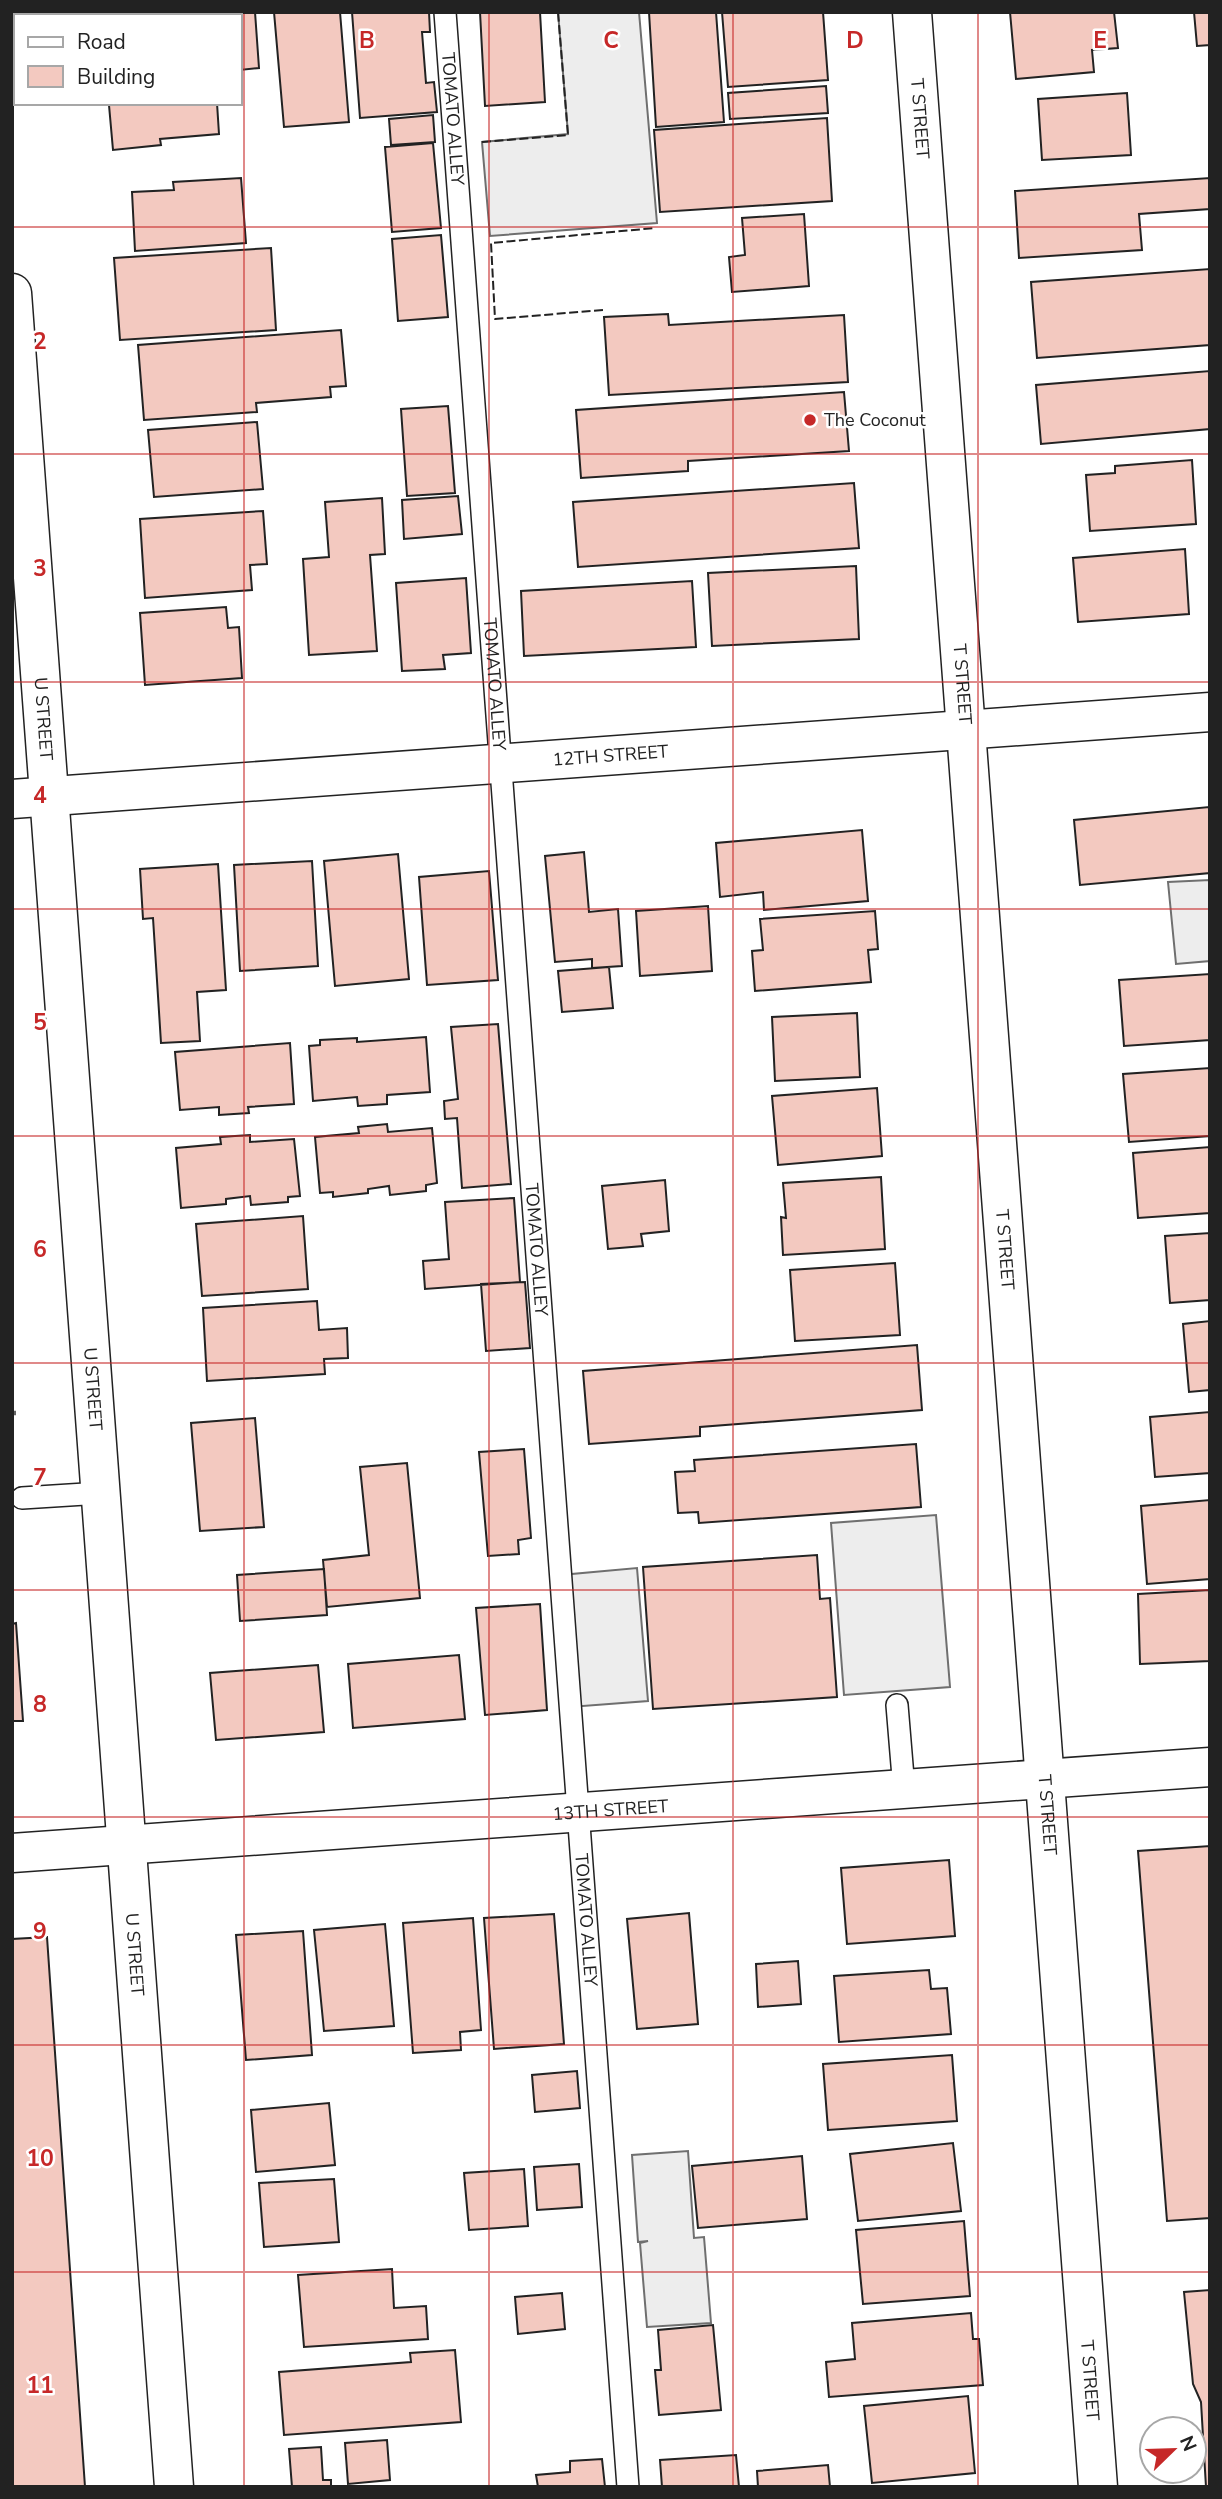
<svg xmlns="http://www.w3.org/2000/svg" width="1222" height="2499" viewBox="0 0 1222 2499" font-family="'Nunito Sans',sans-serif">
  <style>
    .parking { fill: #ededed; stroke: #6f6f6f; stroke-width: 2 }
    .building { fill: #f3c9c0; stroke: #222; stroke-width: 2 }
    .lines { fill: none; stroke-linecap: round; stroke-linejoin: round }
    .lane-casing { stroke: #222; stroke-width: 24 }
    .street-casing { stroke: #222; stroke-width: 41 }
    .secondary-casing { stroke: #222; stroke-width: 41 }
    .path { stroke: #646464; stroke-width: 4.5; stroke-dasharray: 5 3.5; stroke-linecap: butt }
    .lane { stroke: #fff; stroke-width: 21 }
    .street { stroke: #fff; stroke-width: 38 }
    .secondary { stroke: #fff; stroke-width: 38 }
    .fence { stroke: #222; stroke-width: 2; stroke-dasharray: 9 3.5; stroke-linecap: butt }
    .grid { fill: none; stroke: #c62828; stroke-width: 2; stroke-opacity: 0.55 }
    .poi-dot { fill: #c62828; stroke: #fff; stroke-width: 2.5 }
    .labels { text-anchor: middle; dominant-baseline: central; stroke-width: 5; stroke-linejoin: round; paint-order: stroke }
    .street-label { font-size: 18px; fill: #222; stroke: #fff }
    .poi-label { font-size: 18px; fill: #222; stroke: #fff; text-anchor: start }
    .grid-label { font-size: 23px; text-anchor: middle; font-weight: bold; fill: #c62828; stroke: #fff; stroke-width: 5; stroke-linejoin: round; paint-order: stroke }
  </style>
  <rect width="100%" height="100%" fill="#fff"/>
  <path class="parking" d="M558,12h81l18,211 -167,13 -8,-94 86,-8z
    M1210,880v81l-34,3 -8,-82z
    M936,1515l14,172 -106,8 -13,-172z
    M637,1568l11,133 -78,6 -9,-132z
    M688,2151l6,87 10,-1 7,86 -64,4 -7,-84 8,-2 -10,1 -6,-87z"/>
  <path class="building" d="M100,12h107v4h-107z
    M255,12l4,56 -19,2v-54h-23v-3z
    M274,12h66l9,110 -65,5z
    M352,12h77l1,20h-8l4,51 8,-1 3,30 -77,6z
    M480,12h60l5,90 -60,4z
    M649,12h67l8,110 -68,5z
    M722,12h101l5,68 -100,7z
    M1010,12h104l4,36 -26,2 2,22 -78,7z
    M1194,12h16v33l-13,1z
    M826,86l2,27 -98,6 -2,-26z
    M1127,93l4,62 -89,5 -4,-61z
    M122,103h95l2,31 -59,5 1,6 -48,5 -4,-45z
    M433,115l2,27 -44,3 -2,-26z
    M827,118l5,83 -172,11 -6,-82z
    M433,143l8,85 -49,4 -7,-85z
    M241,178l5,65 -111,8 -3,-59 42,-2 -1,-8z
    M1210,178v31l-71,5 3,36 -123,8 -4,-67z
    M804,214l5,72 -77,6 -3,-35 16,-2 -3,-37z
    M441,235l7,82 -50,4 -6,-82z
    M271,248l5,82 -156,10 -6,-82z
    M1210,269v76l-173,13 -6,-76z
    M668,314l1,11 175,-10 4,67 -239,13 -5,-78z
    M341,330l5,56 -16,1 1,10 -75,6 1,9 -113,8 -6,-75z
    M1210,371v58l-169,15 -5,-59z
    M844,392l5,59 -161,10v10l-107,7 -5,-68z
    M448,406l7,87 -48,3 -6,-87z
    M257,422l6,67 -109,8 -6,-67z
    M1192,460l4,64 -106,7 -4,-56 29,-2v-7z
    M854,483l5,65 -281,19 -5,-65z
    M458,496l4,38 -58,5 -2,-39z
    M382,498l3,56 -15,1 7,96 -68,4 -6,-96 26,-2 -4,-55z
    M263,511l4,53 -17,1 2,25 -107,8 -5,-79z
    M1185,549l4,65 -111,8 -5,-64z
    M856,566l3,73 -147,7 -4,-73z
    M466,578l5,75 -28,2 2,14 -43,2 -6,-88z
    M692,581l4,66 -172,9 -3,-65z
    M226,607l2,21 11,-1 3,51 -97,7 -5,-72z
    M1209,807l1,66 -130,12 -6,-65z
    M862,830l6,71 -104,9 -1,-18 -43,5 -4,-54z
    M584,852l5,60 29,-3 4,57 -30,2v-9l-37,3 -10,-106z
    M398,854l11,125 -74,7 -11,-125z
    M312,861l6,105 -78,5 -6,-106z
    M218,864l8,126 -29,2 3,49 -39,2 -8,-125 -10,1 -3,-50z
    M489,871l9,109 -71,5 -8,-108z
    M708,906l4,65 -72,5 -4,-65z
    M875,911l3,38 -10,1 3,32 -116,9 -3,-40 11,-1 -3,-31z
    M609,967l4,41 -51,4 -4,-41z
    M1210,974v66l-86,6 -5,-66z
    M857,1013l3,64 -85,4 -3,-64z
    M498,1024l13,160 -49,4 -5,-70 -12,1 -1,-18 14,-2 -7,-72z
    M426,1037l4,55 -43,3v9l-29,2 -1,-9 -44,4 -4,-55 11,-1v-5l37,-2v4z
    M290,1043l4,61 -46,3 1,6 -30,2v-8l-39,3 -5,-58z
    M1210,1068v68l-81,6 -6,-68z
    M877,1088l5,68 -104,9 -6,-69z
    M387,1124l1,8 44,-4 5,55 -11,2v6l-36,4 -1,-9 -21,3v4l-35,4v-5l-13,1 -5,-56 44,-4 -1,-6z
    M250,1135v7l44,-3 6,57 -12,1v5l-37,3 -1,-9 -24,3v5l-45,4 -5,-60 45,-4 -1,-7z
    M1210,1147v66l-72,5 -5,-65z
    M881,1177l4,72 -102,6 -2,-38 5,1 -3,-35z
    M665,1180l4,51 -28,3 2,12 -35,3 -6,-63z
    M514,1198l6,84 -95,7 -2,-28 26,-2 -4,-57z
    M303,1216l5,73 -106,7 -6,-72z
    M1210,1233v67l-40,3 -5,-67z
    M895,1263l5,72 -105,6 -5,-71z
    M525,1282l5,66 -44,3 -5,-67z
    M317,1301l2,29 28,-2 1,30 -24,1 1,15 -118,7 -4,-73z
    M1210,1321v69l-21,2 -6,-68z
    M917,1345l5,65 -222,17v9l-111,8 -6,-73z
    M1210,1412v61l-55,4 -5,-60z
    M255,1418l9,109 -64,4 -9,-108z
    M916,1444l5,63 -222,16 -1,-11 -20,1 -3,-41 20,-1 -1,-11z
    M524,1449l7,89 -13,2 1,14 -31,2 -9,-104z
    M407,1463l13,135 -93,9 -4,-47 46,-5 -9,-88z
    M1210,1500v79l-63,5 -6,-78z
    M817,1555l3,44 10,-1 7,99 -184,12 -10,-142z
    M324,1569l3,46 -87,6 -3,-46z
    M1210,1590v71l-70,3 -2,-70z
    M540,1604l7,106 -62,5 -9,-107z
    M16,1623l7,98h-11v-97z
    M459,1655l6,64 -112,9 -5,-64z
    M318,1665l6,67 -108,8 -6,-67z
    M1210,1846v372l-43,3 -29,-370z
    M949,1860l6,76 -108,8 -6,-76z
    M689,1913l9,111 -61,5 -10,-110z
    M554,1914l10,130 -70,5 -10,-131z
    M473,1918l8,112 -21,2 1,18 -48,3 -10,-130z
    M385,1924l9,102 -70,5 -10,-101z
    M303,1931l9,124 -66,5 -10,-125z
    M47,1937l38,550h-73v-548z
    M798,1961l3,43 -43,3 -2,-43z
    M929,1970l2,19 16,-1 4,46 -112,8 -5,-66z
    M952,2055l5,66 -129,9 -5,-66z
    M577,2071l3,37 -45,4 -3,-37z
    M329,2103l6,62 -79,7 -5,-62z
    M953,2143l8,68 -103,10 -8,-67z
    M802,2156l5,63 -109,9 -6,-62z
    M579,2164l3,43 -45,3 -3,-43z
    M524,2169l4,57 -59,4 -5,-57z
    M334,2179l5,63 -75,5 -5,-64z
    M964,2221l6,75 -107,8 -7,-74z
    M392,2269l2,39 32,-2 2,33 -124,8 -6,-72z
    M1210,2290v197h-4l-5,-85 -8,-18 -9,-92z
    M562,2293l3,36 -47,5 -3,-37z
    M971,2313l2,26h6l4,46 -154,12 -3,-35 29,-3 -3,-36z
    M713,2325l8,85 -62,5 -4,-45h6l-3,-40z
    M455,2350l6,72 -177,13 -5,-63 132,-10 -1,-9z
    M968,2396l7,77 -103,10 -8,-77z
    M387,2440l3,40 -42,4 -3,-41z
    M321,2447l2,33h8v7h-39l-3,-38z
    M736,2455l3,32h-77l-2,-27z
    M602,2459l3,28h-67l-2,-12 34,-3v-11z
    M828,2465l2,22h-72l-1,-16z"/>
  <g class="lines">
    <g class="lane-casing">
      <g id="lane">
        <path id="s1" d="M445,12l183,2475"/>
        <path d="M22,1498l79,-5"/>
        <path d="M897,1705l7,84"/>
      </g>
    </g>
    <g class="street-casing">
      <g id="street">
        <path id="s2" d="M12,293l162,2194"/>
        <path id="s3" d="M12,799l1198,-87"/>
        <path id="s4" d="M12,1853l1198,-86"/>
      </g>
    </g>
    <g class="secondary-casing">
      <g id="secondary">
        <path id="s5" d="M912,12l186,2475"/>
      </g>
    </g>
    <path class="path" d="M12,1413h4"/>
    <use href="#lane" class="lane"/>
    <use href="#street" class="street"/>
    <use href="#secondary" class="secondary"/>
    <path class="fence" d="M482,142l86,-7 -10,-123
      M603,310l-108,9 -4,-76 164,-15"/>
  </g>
  <path class="grid" d="M244,12v2475M489,12v2475M733,12v2475M978,12v2475M12,227h1198M12,454h1198M12,682h1198M12,909h1198M12,1136h1198M12,1363h1198M12,1590h1198M12,1817h1198M12,2045h1198M12,2272h1198"/>
  <circle class="poi-dot" cx="810" cy="420" r="7"/>
  <g class="labels">
    <g class="street-label">
      <text stroke="none"><textPath href="#s1" startOffset="107">TOMATO ALLEY</textPath></text>
      <text stroke="none"><textPath href="#s5" startOffset="107">T STREET</textPath></text>
      <text stroke="none"><textPath href="#s1" startOffset="674">TOMATO ALLEY</textPath></text>
      <text stroke="none"><textPath href="#s5" startOffset="674">T STREET</textPath></text>
      <text stroke="none"><textPath href="#s2" startOffset="427">U STREET</textPath></text>
      <text stroke="none"><textPath href="#s3" startOffset="600">12TH STREET</textPath></text>
      <text stroke="none"><textPath href="#s1" startOffset="1241">TOMATO ALLEY</textPath></text>
      <text stroke="none"><textPath href="#s5" startOffset="1241">T STREET</textPath></text>
      <text stroke="none"><textPath href="#s2" startOffset="1099">U STREET</textPath></text>
      <text stroke="none"><textPath href="#s4" startOffset="600">13TH STREET</textPath></text>
      <text stroke="none"><textPath href="#s5" startOffset="1808">T STREET</textPath></text>
      <text stroke="none"><textPath href="#s1" startOffset="1913">TOMATO ALLEY</textPath></text>
      <text stroke="none"><textPath href="#s2" startOffset="1666">U STREET</textPath></text>
      <text stroke="none"><textPath href="#s5" startOffset="2375">T STREET</textPath></text>
    </g>
    <g class="poi-label">
      <text x="824" y="420">The Coconut</text>
    </g>
  </g>
  <g class="grid-label">
    <text x="367" y="48">B</text>
    <text x="611" y="48">C</text>
    <text x="855" y="48">D</text>
    <text x="1100" y="48">E</text>
    <text x="40" y="349">2</text>
    <text x="40" y="576">3</text>
    <text x="40" y="803">4</text>
    <text x="40" y="1030">5</text>
    <text x="40" y="1257">6</text>
    <text x="40" y="1485">7</text>
    <text x="40" y="1712">8</text>
    <text x="40" y="1939">9</text>
    <text x="40" y="2166">10</text>
    <text x="40" y="2393">11</text>
  </g>
  <rect width="1222" height="2499" fill="none" stroke="#222222" stroke-width="28"/>
  <rect x="14" y="14" width="228" height="91" fill="#ffffff" stroke="#a7a7a7" stroke-width="2"/>
  <rect x="28" y="37" width="35" height="10" fill="#ffffff" stroke="#a7a7a7" stroke-width="2"/>
  <text x="77" y="49" font-size="21" fill="#222222">Road</text>
  <rect x="28" y="66" width="35" height="21" fill="#f3c9c0" stroke="#a7a7a7" stroke-width="2"/>
  <text x="77" y="84" font-size="21" fill="#222222">Building</text>
  <g transform="translate(1173 2450) rotate(67)"><circle r="33" fill="#ffffff" stroke="#a7a7a7" stroke-width="2"/>
  <path d="M0-5L12 26L0 18L-12 26Z" fill="#c62828"/>
  <text y="-10" font-size="19" font-weight="bold" text-anchor="middle" fill="#222222">N</text>
  </g>
</svg>
